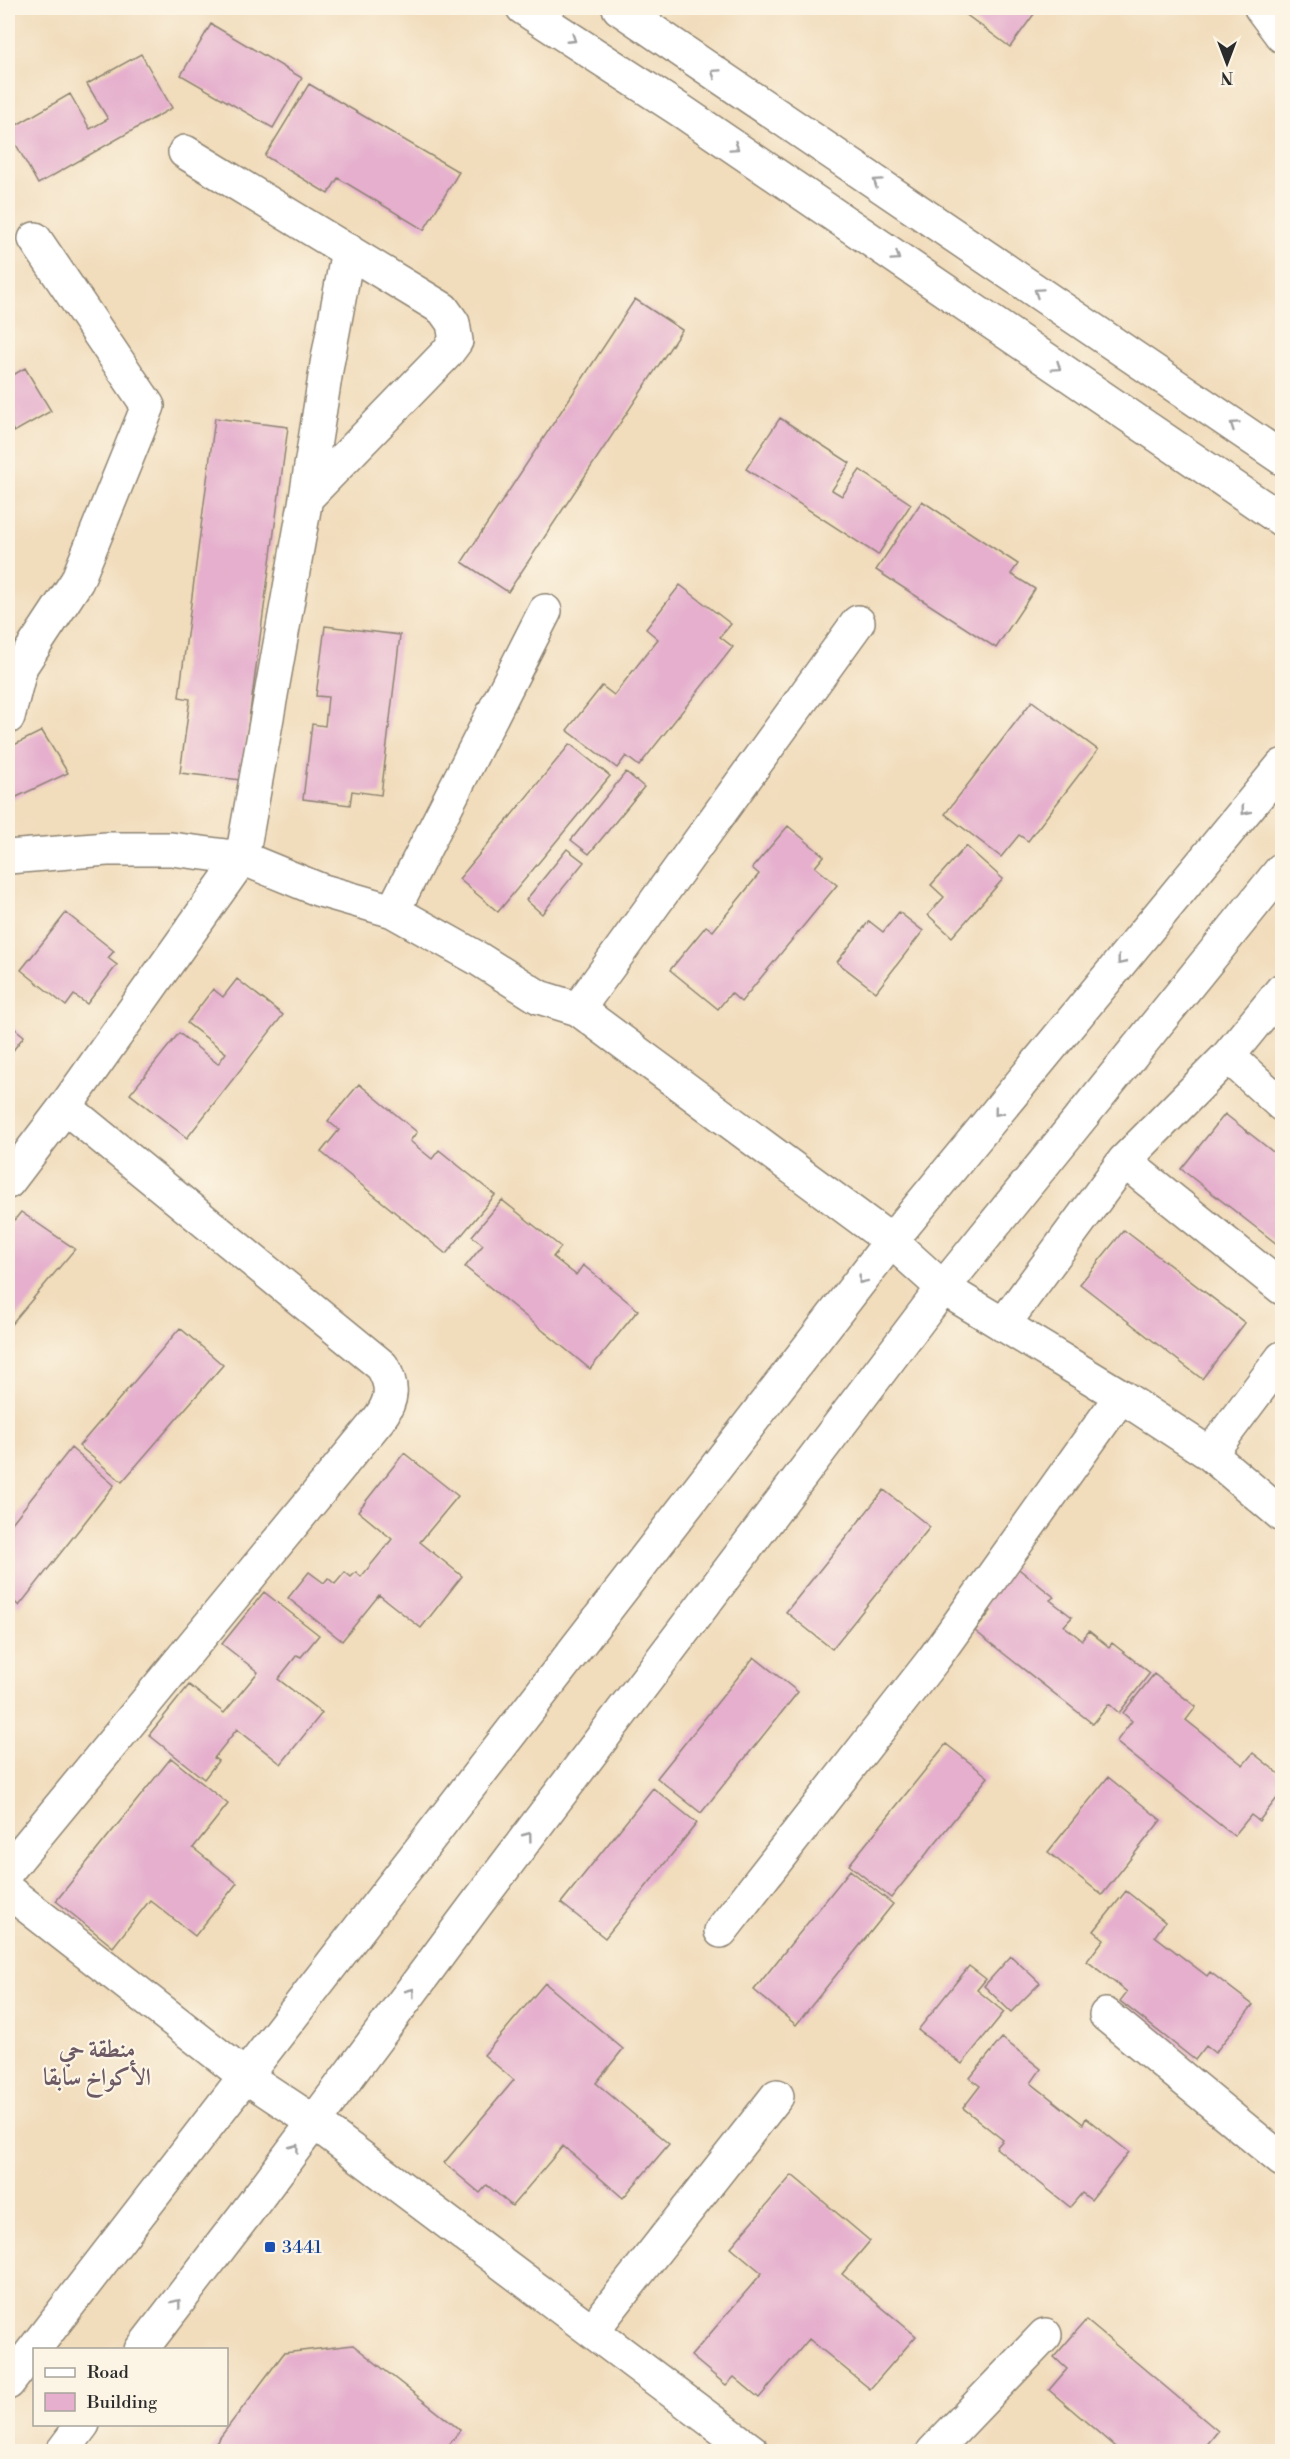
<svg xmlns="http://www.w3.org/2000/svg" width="1290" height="2459" viewBox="0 0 1290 2459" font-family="'Libre Bodoni',Amiri,serif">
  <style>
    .building { fill: #e5afcd }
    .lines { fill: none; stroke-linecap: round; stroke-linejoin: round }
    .minor-casing { stroke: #8e8473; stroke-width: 36 }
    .major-casing { stroke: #8e8473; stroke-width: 36 }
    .minor { stroke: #fff; stroke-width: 33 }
    .major { stroke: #fff; stroke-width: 33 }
    .oneway { stroke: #a0a0a0 }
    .transit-dot { fill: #1a4fb4; stroke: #fcf5e5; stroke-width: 2 }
    .labels { text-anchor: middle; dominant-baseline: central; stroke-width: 4.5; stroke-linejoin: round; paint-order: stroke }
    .transit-label { font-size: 18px; fill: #164399; stroke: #fcf5e5; text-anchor: start }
    .district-label { font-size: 24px; font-weight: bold; fill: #6c5964; stroke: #fcf5e5 }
  </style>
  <rect width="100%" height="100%" fill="#fcf5e5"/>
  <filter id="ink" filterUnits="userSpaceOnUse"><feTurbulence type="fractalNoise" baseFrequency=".0167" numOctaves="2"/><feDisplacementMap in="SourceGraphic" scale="12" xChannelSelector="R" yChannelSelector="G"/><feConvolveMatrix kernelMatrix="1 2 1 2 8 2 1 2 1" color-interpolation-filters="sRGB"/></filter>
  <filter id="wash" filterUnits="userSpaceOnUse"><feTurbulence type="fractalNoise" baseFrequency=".008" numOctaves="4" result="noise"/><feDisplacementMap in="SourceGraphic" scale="24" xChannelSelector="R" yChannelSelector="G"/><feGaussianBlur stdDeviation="1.35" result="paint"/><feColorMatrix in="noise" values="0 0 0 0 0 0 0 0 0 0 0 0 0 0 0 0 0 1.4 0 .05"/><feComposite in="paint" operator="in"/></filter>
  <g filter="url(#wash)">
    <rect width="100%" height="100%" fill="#f1dcbb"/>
    <g id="blocks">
      <path class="building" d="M957,8h77l3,2 -27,37z
        M211,24l91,54 -29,50 -92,-53z
        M141,54l31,54 -134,76 -30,-54 62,-36 20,35 18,-10 -21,-35z
        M309,84l150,88 -35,58 -86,-52 -10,16 -63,-38z
        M635,299l47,31 -174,262 -46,-30z
        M25,368l26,43 -37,21 -6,-10v-44z
        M215,418l73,9 -47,353 -61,-7 10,-74 -11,-2z
        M780,418l70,45 -18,27 10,6 18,-26 51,34 -33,51 -132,-86z
        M922,501l96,63 -7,10 24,15 -39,59 -120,-78z
        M680,585l51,39 -11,13 13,10 -94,119 -13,-10 -9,12 -50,-38 35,-44 12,9 44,-56 -12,-10z
        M325,626l75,9 -19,160 -29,-4 -2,14 -47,-6 9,-75 13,2 3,-29 -12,-1z
        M1032,701l66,49 -70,91 -9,-6 -18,22 -56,-43z
        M42,731l26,42 -60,28v-53z
        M570,744l40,32 -112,136 -39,-33z
        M626,772l18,15 -55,67 -18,-14z
        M788,826l36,30 -9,11 22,18 -96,117 -10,-9 -13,16 -48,-39 36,-44 7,5 46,-57 -7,-6z
        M966,846l37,33 -51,58 -24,-22 16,-18 -13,-12z
        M567,849l17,13 -42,52 -16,-14z
        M899,912l24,19 -47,61 -39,-30 32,-41 14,11z
        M66,913l48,38 -6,7 9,7 -30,39 -13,-9 -8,11 -45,-36z
        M237,979l46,36 -96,123 -57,-44 49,-61 39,31 8,-11 -39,-30 26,-34 10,8z
        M8,1023l16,13 -16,21z
        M359,1084l58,48 -7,9 22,18 7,-9 56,45 -49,59 -125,-102 18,-22 -11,-9z
        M1225,1114l57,45v89l-101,-79z
        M502,1200l59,47 -8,10 23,18 7,-10 55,45 -48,59 -125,-102 18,-22 -11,-9z
        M21,1212l54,37 -67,79v-100z
        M1124,1230l121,93 -43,56 -122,-95z
        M180,1328l43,37 -101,117 -43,-36z
        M71,1448l43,37 -95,121 -11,-10v-68z
        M404,1453l54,43 -38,46 42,34 -41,52 -42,-33 -37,46 -54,-43 21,-26 15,11 4,-5 7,6 10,-12 6,5 5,-5 5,5 31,-38 -34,-28z
        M884,1490l46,37 -98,122 -46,-37z
        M1015,1566l39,31 -4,3 22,17 -8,9 18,14 7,-9 20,16 3,-4 38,30 -31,40 -10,-9 -16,20 -118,-93 16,-20 -7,-6z
        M264,1592l55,43 -18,22 -4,-2 -19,24 44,34 -41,51 -44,-35 -23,29 4,3 -14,18 -55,-44 40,-50 35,28 34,-41 -36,-28z
        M754,1657l44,35 -97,121 -44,-35z
        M1154,1674l42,33 -10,13 57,45 10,-12 29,23v16l-23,29 -8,-6 -17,21 -118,-94 16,-21 -9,-8z
        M946,1744l42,33 -97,121 -42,-33z
        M171,1758l57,46 -35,44 44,35 -42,53 -45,-36 -37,47 -57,-46z
        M1108,1777l53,43 -59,75 -54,-43z
        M653,1788l44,35 -92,115 -44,-35z
        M850,1870l43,34 -97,121 -42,-35z
        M1126,1891l39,31 -10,14 52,40 3,-4 43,33 -38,48 -9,-7 -11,14 -75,-59 7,-9 -40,-31 17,-22 -10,-8z
        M1011,1956l29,27 -29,29 -27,-26z
        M969,1966l17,13 -9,11 27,22 -42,52 -44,-34z
        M545,1983l78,66 -27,34 73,61 -46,54 -60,-52 -51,60 -25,-21 -7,8 -36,-30 70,-83 -30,-25z
        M1002,2038l39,31 -10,14 52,41 3,-6 43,34 -38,48 -9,-7 -12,14 -74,-59 7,-8 -40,-32 17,-22 -10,-8z
        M792,2175l78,66 -28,33 74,62 -46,53 -61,-50 -50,59 -25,-21 -8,8 -35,-29 71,-83 -31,-26z
        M1086,2320l132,111 -17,21h-80l-72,-62 18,-21 -13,-12z
        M353,2345l107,85 -16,22h-235l75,-99z
        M1215,2444l9,8h-16z"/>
    </g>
  </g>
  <g filter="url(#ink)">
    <use href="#blocks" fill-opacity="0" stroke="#8e8473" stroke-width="1.5"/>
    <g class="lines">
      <g class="minor-casing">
        <path id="minor" d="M1261,8l21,28
          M185,152l258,157 10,14 3,18 -9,12 -141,145
          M8,717l13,-51 56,-85 71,-175 -113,-167
          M8,857l99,-8h64l71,9 78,32 73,21 84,47 62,39 39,12 313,232 52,47 178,108 89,58 72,61
          M393,911l152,-300
          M578,1009l280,-387
          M1228,1056l54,49
          M1124,1161l158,127
          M8,1182l57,-75 177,-249 64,-360 21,-134 21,-114
          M1003,1325l121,-164 104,-105 54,-66
          M1210,1454l72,-96
          M8,1870l371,-451c14,-19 15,-33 3,-53l-317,-259
          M8,1891l237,185 69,46 439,330
          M721,1931l212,-271 188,-264
          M1106,2015l176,145
          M592,2331l185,-235
          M141,2350l106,-138 228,-306 468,-618 339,-419
          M8,2383l883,-1142 391,-475
          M62,2452l21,-28
          M933,2452l112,-117"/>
      </g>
      <g class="major-casing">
        <path id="major" d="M523,8l160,104 599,408
          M619,8l663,450"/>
      </g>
      <use href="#minor" class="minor"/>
      <use href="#major" class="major"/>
    </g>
    <defs><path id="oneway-chevron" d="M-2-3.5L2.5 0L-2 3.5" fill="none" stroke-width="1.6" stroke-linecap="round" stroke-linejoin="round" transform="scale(1.5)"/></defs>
    <g class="oneway">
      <use href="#oneway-chevron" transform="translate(572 39) rotate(33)"/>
      <use href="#oneway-chevron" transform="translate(715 73) rotate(-146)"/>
      <use href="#oneway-chevron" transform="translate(735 147) rotate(34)"/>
      <use href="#oneway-chevron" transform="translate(877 182) rotate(-146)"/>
      <use href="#oneway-chevron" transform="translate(896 257) rotate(34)"/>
      <use href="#oneway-chevron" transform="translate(1038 292) rotate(-146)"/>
      <use href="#oneway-chevron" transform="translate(1057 367) rotate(34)"/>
      <use href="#oneway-chevron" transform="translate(1234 425) rotate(-146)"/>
      <use href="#oneway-chevron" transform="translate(1245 811) rotate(129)"/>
      <use href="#oneway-chevron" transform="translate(1121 961) rotate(129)"/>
      <use href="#oneway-chevron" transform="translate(998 1112) rotate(129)"/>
      <use href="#oneway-chevron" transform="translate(862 1280) rotate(128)"/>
      <use href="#oneway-chevron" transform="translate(528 1836) rotate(-53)"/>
      <use href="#oneway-chevron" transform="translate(411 1992) rotate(-53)"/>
      <use href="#oneway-chevron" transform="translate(295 2148) rotate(-53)"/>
      <use href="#oneway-chevron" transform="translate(177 2303) rotate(-52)"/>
    </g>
  </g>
  <rect class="transit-dot" x="264" y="2241" width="12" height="12" rx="3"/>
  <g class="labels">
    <g class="transit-label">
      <text x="282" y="2247">3441</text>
    </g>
    <g class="district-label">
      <text x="97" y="2050">منطقة حي<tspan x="97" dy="28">الأكواخ سابقا</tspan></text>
    </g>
  </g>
  <rect width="1290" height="2459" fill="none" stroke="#fcf5e5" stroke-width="30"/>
  <rect x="33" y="2348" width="195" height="78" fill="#fcf5e5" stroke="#a8a49b" stroke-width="1.5"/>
  <rect x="45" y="2368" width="30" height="9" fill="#ffffff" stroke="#a8a49b" stroke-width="1.5"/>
  <text x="87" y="2378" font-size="18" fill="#2b2b2b">Road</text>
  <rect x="45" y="2393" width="30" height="18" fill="#e5afcd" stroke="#a8a49b" stroke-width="1.5"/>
  <text x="87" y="2408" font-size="18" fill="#2b2b2b">Building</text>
  <g transform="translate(1227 63) rotate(180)" stroke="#fcf5e5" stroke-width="4.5" paint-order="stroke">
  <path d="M0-4.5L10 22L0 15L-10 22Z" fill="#2b2b2b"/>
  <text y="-9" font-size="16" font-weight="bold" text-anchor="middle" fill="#2b2b2b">N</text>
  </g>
</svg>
